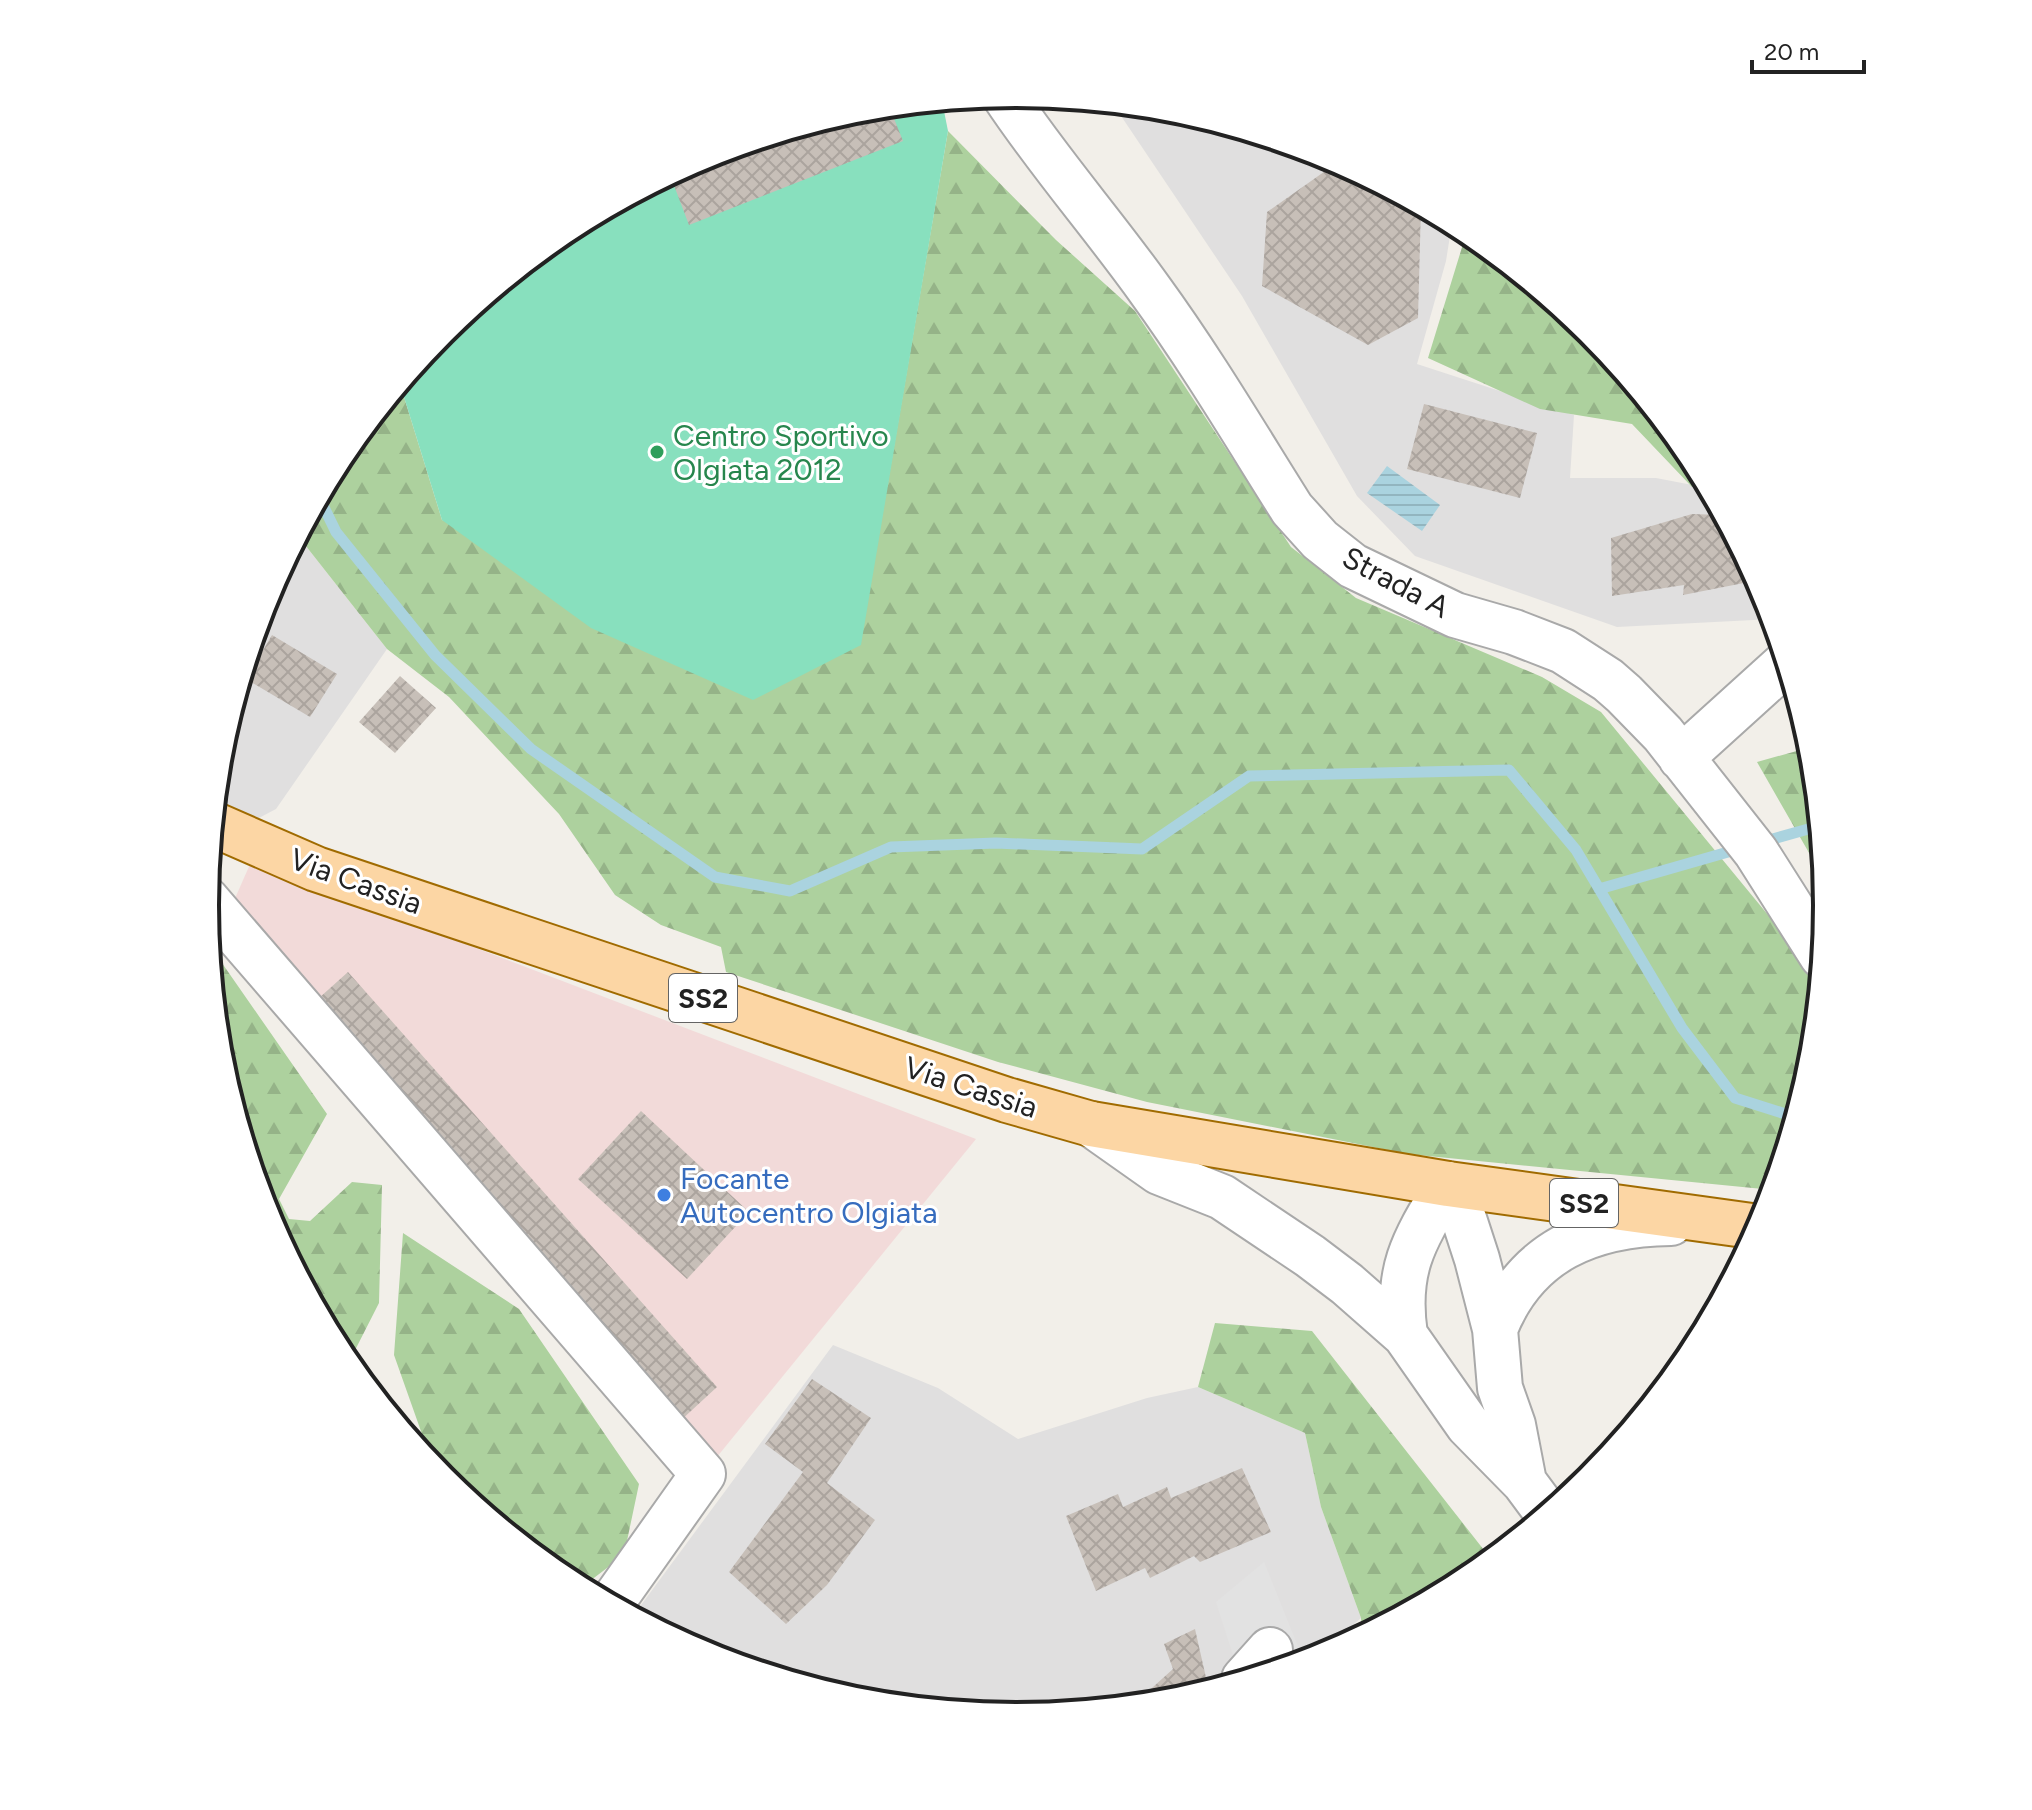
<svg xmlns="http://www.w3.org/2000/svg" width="2032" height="1810" viewBox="0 0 2032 1810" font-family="Figtree,sans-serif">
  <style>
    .residential { fill: #e0dfdf }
    .commercial { fill: #f2dad9 }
    .forest { fill: url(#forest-firs) }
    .pitch { fill: #88e0be }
    .parking { fill: #e2e2e2 }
    .water { fill: url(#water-rules) }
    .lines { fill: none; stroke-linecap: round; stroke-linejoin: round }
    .stream { stroke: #aad3df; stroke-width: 11 }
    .building { fill: url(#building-cross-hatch) }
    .minor-casing { stroke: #a9a9a9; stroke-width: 48 }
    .major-casing { stroke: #a06b00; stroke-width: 48 }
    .minor { stroke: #fff; stroke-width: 44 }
    .major { stroke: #fcd6a4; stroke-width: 44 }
    .leisure-dot { fill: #2e9e5b; stroke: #fff; stroke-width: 3 }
    .shop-dot { fill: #3f7fe0; stroke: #fff; stroke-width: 3 }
    .labels { text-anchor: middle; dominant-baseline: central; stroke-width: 6; stroke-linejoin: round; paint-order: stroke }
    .shield { fill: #fff; stroke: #646464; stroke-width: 2 }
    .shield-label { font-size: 28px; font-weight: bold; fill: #222 }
    .leisure-label { font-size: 30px; fill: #27864d; stroke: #fff; text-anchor: start }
    .street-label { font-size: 30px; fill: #222; stroke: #fff }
    .shop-label { font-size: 30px; fill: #366cbe; stroke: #fff; text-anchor: start }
    .rim { fill: none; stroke: #222; stroke-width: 4 }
  </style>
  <defs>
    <pattern id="forest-firs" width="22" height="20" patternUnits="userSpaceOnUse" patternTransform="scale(2)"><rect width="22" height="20" fill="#add19e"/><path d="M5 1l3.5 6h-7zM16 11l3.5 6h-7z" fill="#95b388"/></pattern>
    <pattern id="water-rules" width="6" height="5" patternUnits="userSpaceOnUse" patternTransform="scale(2)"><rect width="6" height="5" fill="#aad3df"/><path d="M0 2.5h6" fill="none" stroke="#92b5bf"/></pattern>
    <pattern id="building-cross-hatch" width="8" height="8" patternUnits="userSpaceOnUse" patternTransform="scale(2)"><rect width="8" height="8" fill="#c7bfb8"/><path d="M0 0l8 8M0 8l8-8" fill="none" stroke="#aba49e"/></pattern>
  </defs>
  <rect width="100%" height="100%" fill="#f2efe9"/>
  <path class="residential" d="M1113,104l62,6 152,46 125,67 -6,38 -29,103 157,51 -4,63h86l52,10 57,107 8,24 -156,8 -202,-71 -58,-60 -115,-200z
    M298,536l89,113 -111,160 -19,10 -41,-20 5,-53 46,-152z
    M833,1345l105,43 80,51 129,-41 51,-11 107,46 16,74 40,111 -45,40 -142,42 -158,16 -159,-16 -152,-46 -72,-38z"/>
  <path class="commercial" d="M251,862l725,277 -264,324 -483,-551z"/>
  <path class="forest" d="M948,131l108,109 79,71 156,236 65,51 186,79 59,35 219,266 -9,86 -38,126 -365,-36 -261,-52 -149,-40 -272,-90 -5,-25 -60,-22 -46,-30 -56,-81 -110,-117 -62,-48 -89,-113 44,-82 58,-70 42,136 418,125z
    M1467,231l123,101 101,123 11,22 -10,10 -60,-63 -92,-15 -112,-51z
    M1811,747h1l12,132 -67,-117z
    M210,951l5,2 112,161 -48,85 10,20 21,2 42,-39 30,3 -3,118 -31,61 -81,-149 -46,-152z
    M403,1233l116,76 120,175 -15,71 -38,29 -24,-8 -120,-98 -8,-10 -40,-113z
    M1215,1323l97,8 179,228 -25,21 -104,55 -1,-17 -40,-111 -16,-74 -107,-46z"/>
  <path class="pitch" d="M942,101l6,30 -87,514 -108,55 -162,-72 -149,-108 -42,-136 43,-53 123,-101 140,-74 152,-46z"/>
  <path class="parking" d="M1264,1562l37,92 -22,15 -38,11 -25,-78z"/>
  <path class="water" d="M1387,466l53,39 -18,26 -55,-38z"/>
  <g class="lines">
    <path class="stream" d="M319,497l17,35 99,123 96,94 184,128 75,14 101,-44 105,-4 146,6 107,-73 260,-6 67,80 106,178 53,70 60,19
      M1762,842l57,-16
      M1599,889l143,-41"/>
  </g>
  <path class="building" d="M889,106l14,35 -214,84 -19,-50 36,-19 152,-46z
    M1338,162l83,44 -3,112 -50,27 -106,-59 5,-74z
    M1424,404l113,29 -17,65 -113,-29z
    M1692,514l31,1 33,62 -2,4 -71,14 1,-10 -72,11 -1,-58z
    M272,635l65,39 -27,43 -64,-38z
    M400,676l36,32 -41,45 -36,-31z
    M348,972l369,415 -38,35 -370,-415z
    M641,1111l108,101 -62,67 -109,-100z
    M812,1379l59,39 -44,65 48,37 -48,65 -41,39 -57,-52 74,-100 -38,-28z
    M1242,1468l29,64 -71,30 -6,-6 -44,22 -5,-10 -49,23 -30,-75 52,-22 5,13 44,-20 4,11z
    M1195,1629l12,53 -13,12 -20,6 -41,5 40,-36 -9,-25z"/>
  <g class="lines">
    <g class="minor-casing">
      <path id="minor" d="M1004,95c45,68 99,129 146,195 51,70 96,146 142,219l28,31 33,26 102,49 59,17 49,19 45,29 16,14 39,40 93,118 66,104
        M1681,758l105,-95
        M206,899l497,575 -92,130
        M1091,1124l68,48 63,25 88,59 37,28 58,51 63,90 56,57 23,31
        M1448,1184l16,35 13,40 18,70 5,59 13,37 11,57
        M1495,1329c31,-79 97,-105 176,-106
        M1405,1335c-10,-67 10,-96 43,-151
        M1244,1679l26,-29"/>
    </g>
    <g class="major-casing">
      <path id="major" d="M213,824l103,45 691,231 84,24 357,60 311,43"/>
    </g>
    <use href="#minor" class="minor"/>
    <use href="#major" class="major"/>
  </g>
  <circle class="leisure-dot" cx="657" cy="452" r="8"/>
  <circle class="shop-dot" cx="664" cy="1195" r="8"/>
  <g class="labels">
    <g class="shield">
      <rect x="669" y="974" width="68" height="48" rx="6"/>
      <rect x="1550" y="1179" width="68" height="48" rx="6"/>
    </g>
    <g class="shield-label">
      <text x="703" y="998">SS2</text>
      <text x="1584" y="1203">SS2</text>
    </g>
    <g class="leisure-label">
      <text x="673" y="435">Centro Sportivo<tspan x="673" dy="34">Olgiata 2012</tspan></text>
    </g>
    <g class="street-label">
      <text transform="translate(1396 582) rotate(28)">Strada A</text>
      <text transform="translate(356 881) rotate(20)">Via Cassia</text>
      <text transform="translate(971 1087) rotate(18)">Via Cassia</text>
    </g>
    <g class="shop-label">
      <text x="680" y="1178">Focante<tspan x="680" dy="34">Autocentro Olgiata</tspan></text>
    </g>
  </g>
  <path d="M0 0H2032V1810H0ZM219 905a797 797 0 1 1 1594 0a797 797 0 1 1-1594 0Z" fill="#fff" fill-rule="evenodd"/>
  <path class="rim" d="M219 905a797 797 0 1 1 1594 0a797 797 0 1 1-1594 0Z"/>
  <path d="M1752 60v12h112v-12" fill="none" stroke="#222222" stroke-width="4"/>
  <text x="1764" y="60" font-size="24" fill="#222222" stroke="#ffffff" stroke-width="6" paint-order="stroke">20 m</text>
</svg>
